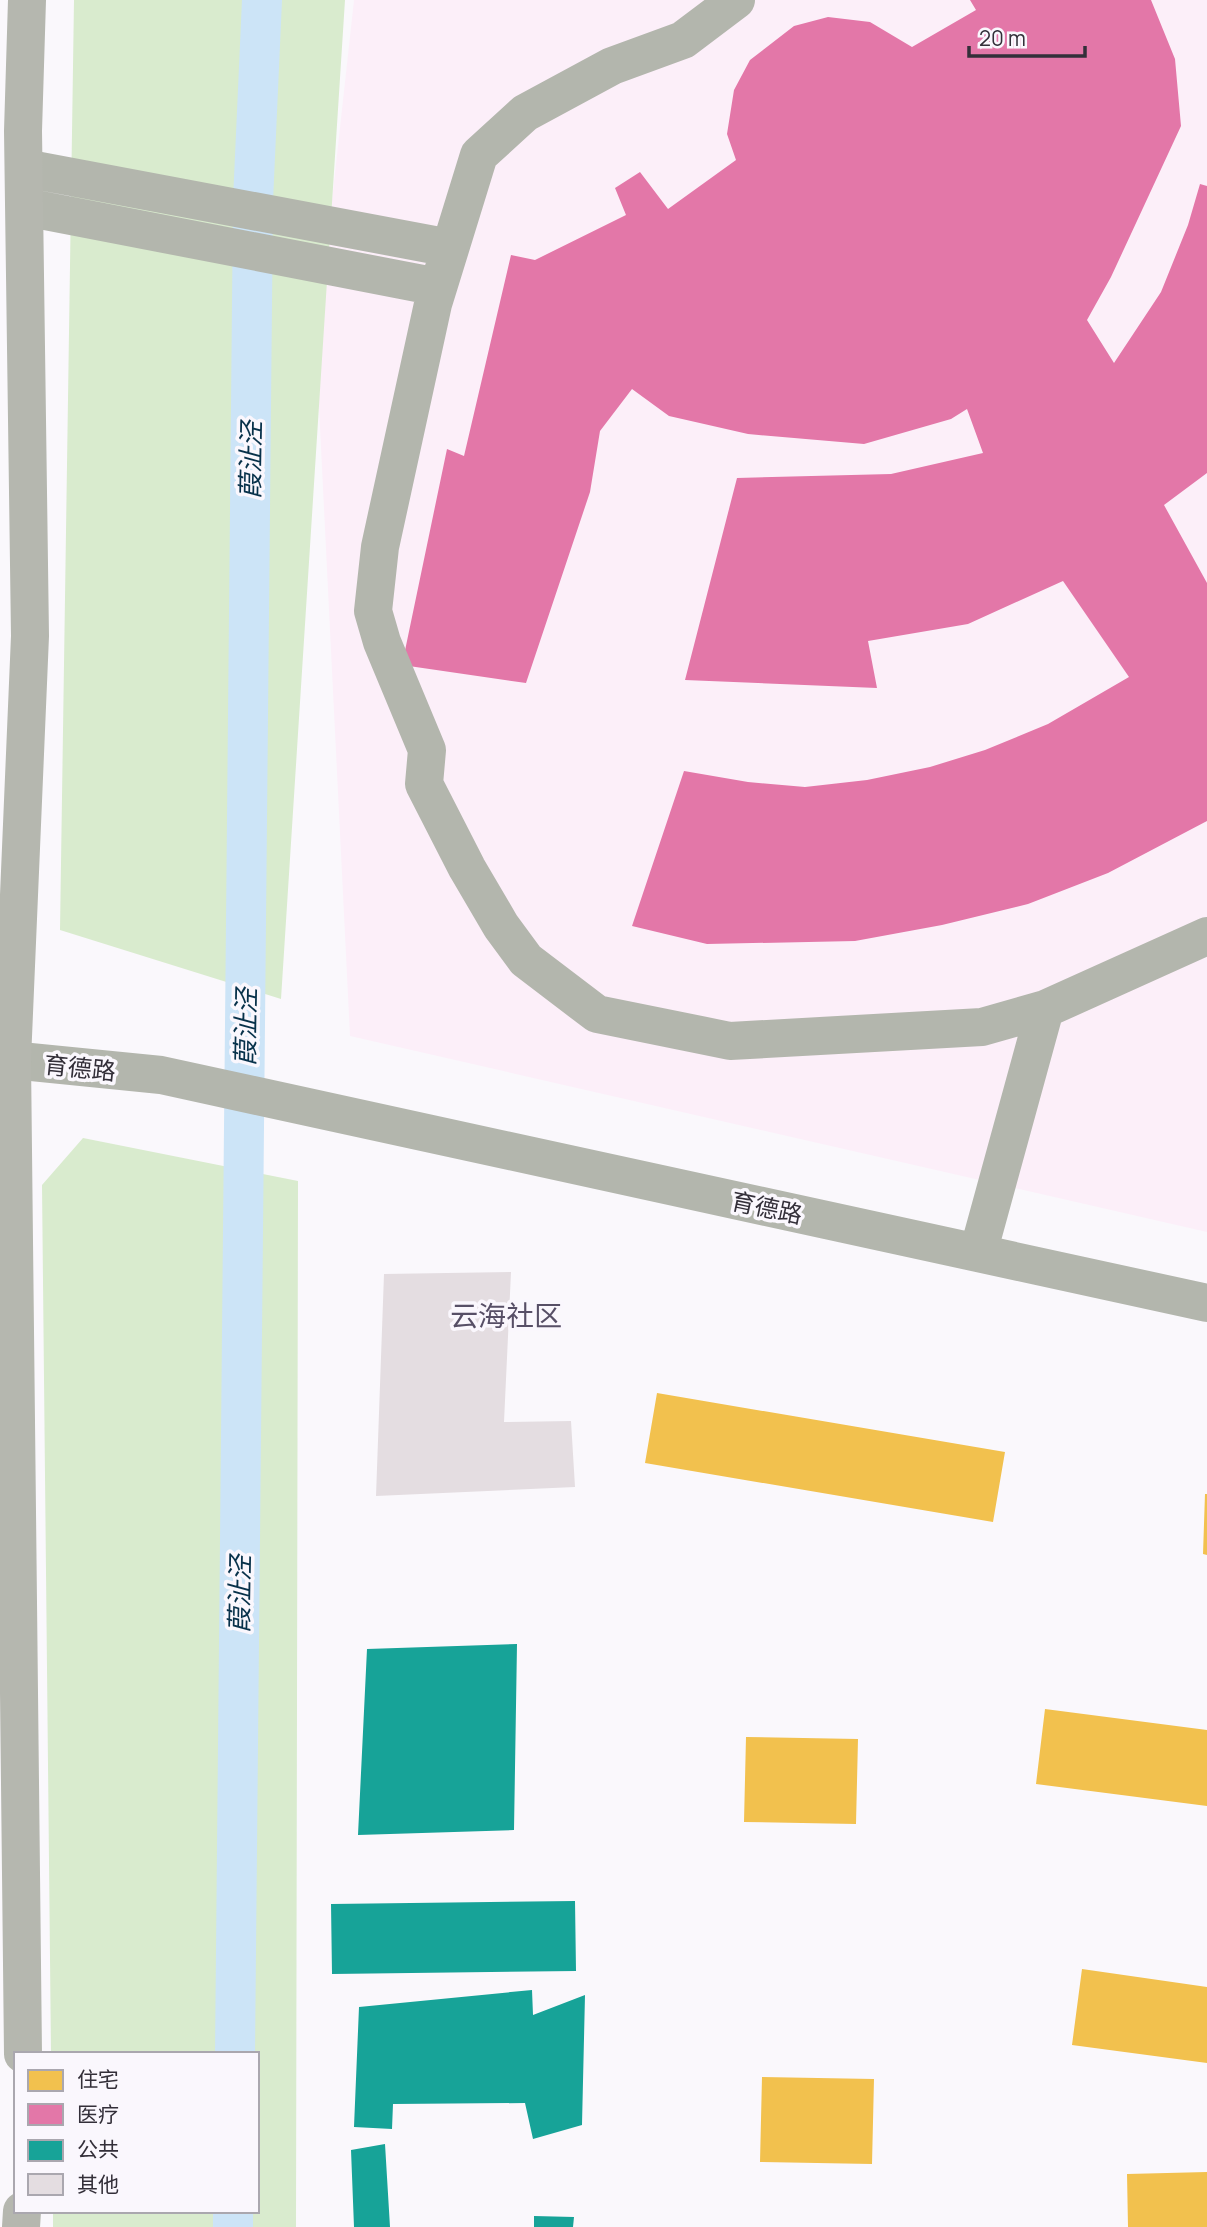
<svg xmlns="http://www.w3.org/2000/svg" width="1207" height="2227" viewBox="0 0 1207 2227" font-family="Manrope,'Noto Sans SC',sans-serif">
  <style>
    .medical { fill: #fceff9 }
    .green { fill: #d9ebce }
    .homes { fill: #f2c14e }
    .health { fill: #e377a8 }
    .public { fill: #17a398 }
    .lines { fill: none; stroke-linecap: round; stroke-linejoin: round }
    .canal { stroke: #cce4f7; stroke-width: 40 }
    .building { fill: #e4dde1 }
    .minor { stroke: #b3b6ad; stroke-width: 38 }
    .major { stroke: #b5b7af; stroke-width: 38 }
    .labels { text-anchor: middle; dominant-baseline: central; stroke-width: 7; stroke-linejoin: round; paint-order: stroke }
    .street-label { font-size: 24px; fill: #332f39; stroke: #faf7fd }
    .water-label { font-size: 26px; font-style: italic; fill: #07314a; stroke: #faf7fd }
    .quarter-label { font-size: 28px; fill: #574f66; stroke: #faf7fd }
  </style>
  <rect width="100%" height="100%" fill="#faf8fc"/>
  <path class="medical" d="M354,0h853v1232l-857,-196 -34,-690z"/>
  <path class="green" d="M74,0h271l-64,999 -221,-69z
    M83,1138l215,43 -2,1046h-243v-16h204v-157h-206l-9,-869z"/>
  <path class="homes" d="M657,1393l348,59 -12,70 -348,-59z
    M1205,1494h2v61l-4,-1z
    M1045,1709l162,21v76l-171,-22z
    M746,1737l112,2 -2,85 -112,-2z
    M1082,1969l125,18v76l-135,-18z
    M762,2077l112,2 -2,85 -112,-2z
    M1207,2172v55h-79l-1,-53z"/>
  <path class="health" d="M970,0h181l24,59 6,67 -70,151 -24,43 27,43 47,-71 27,-67 12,-41 7,2v287l-43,32 43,78v238l-99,52 -80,31 -86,21 -87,16 -148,3 -75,-18 52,-155 64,11 57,5 62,-7 63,-13 55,-17 63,-26 81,-47 -66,-96 -95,43 -100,17 9,47 -192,-8 52,-202 154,-4 92,-21 -16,-44 -16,10 -87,25 -116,-10 -79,-18 -37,-27 -32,42 -10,61 -64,191 -124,-18 45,-216 17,7 47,-201 24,5 91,-45 -11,-27 25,-16 28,37 68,-49 -9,-26 7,-44 16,-30 44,-34 34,-9 42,5 42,25 64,-37z"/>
  <path class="public" d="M517,1644l-3,186 -156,5 9,-186z
    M575,1901l1,70 -244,3 -1,-70z
    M532,1990l1,25 52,-20 -3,130 -49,14 -8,-36 -132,1 -1,25 -38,-2 5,-120z
    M385,2144l5,83h-36l-3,-77z
    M534,2216l40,1 -1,10h-39z"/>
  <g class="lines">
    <path class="canal" d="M235,2054l18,-1853 9,-201
      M233,2227v-16"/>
  </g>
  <path class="building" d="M511,1272l-7,150 67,-1 4,66 -199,9 8,-222z"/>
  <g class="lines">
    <path class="minor" d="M736,0l-53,40 -71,26 -87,47 -46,42 -46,149 -53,243 -7,64 9,31 45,108 -3,34 43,84 34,58 25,34 71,54 133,27 252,-14 63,-18 162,-73
      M24,168l426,80
      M25,207l413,80
      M0,1059l161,16 1046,228
      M978,1253l67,-244"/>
    <path class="major" d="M23,2054l-11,-994 18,-424 -7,-505 4,-131
      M21,2227l1,-16"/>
  </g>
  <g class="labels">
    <g class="street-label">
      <text transform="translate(80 1067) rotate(6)">育德路</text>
      <text transform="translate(767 1207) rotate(12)">育德路</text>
    </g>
    <g class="water-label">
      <text transform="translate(250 460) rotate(-89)">葭沚泾</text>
      <text transform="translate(245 1027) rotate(-89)">葭沚泾</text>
      <text transform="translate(239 1594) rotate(-89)">葭沚泾</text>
    </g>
    <g class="quarter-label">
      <text x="506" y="1315">云海社区</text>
    </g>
  </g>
  <rect x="14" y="2052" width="245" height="161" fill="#faf7fd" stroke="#aaa7af" stroke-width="2"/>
  <rect x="28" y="2070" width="35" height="21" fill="#f2c14e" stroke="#aaa7af" stroke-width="2"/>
  <text x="77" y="2087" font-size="21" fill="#332f39">住宅</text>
  <rect x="28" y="2104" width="35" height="21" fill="#e377a8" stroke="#aaa7af" stroke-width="2"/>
  <text x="77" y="2122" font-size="21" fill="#332f39">医疗</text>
  <rect x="28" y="2140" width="35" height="21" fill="#17a398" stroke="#aaa7af" stroke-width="2"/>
  <text x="77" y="2157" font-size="21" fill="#332f39">公共</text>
  <rect x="28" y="2174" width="35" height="21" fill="#e4dde1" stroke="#aaa7af" stroke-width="2"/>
  <text x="77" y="2192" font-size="21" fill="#332f39">其他</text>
  <path d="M969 46v10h116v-10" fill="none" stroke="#332f39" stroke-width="3.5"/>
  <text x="979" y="46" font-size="21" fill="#332f39" stroke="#faf7fd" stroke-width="5" paint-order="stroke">20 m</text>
</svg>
